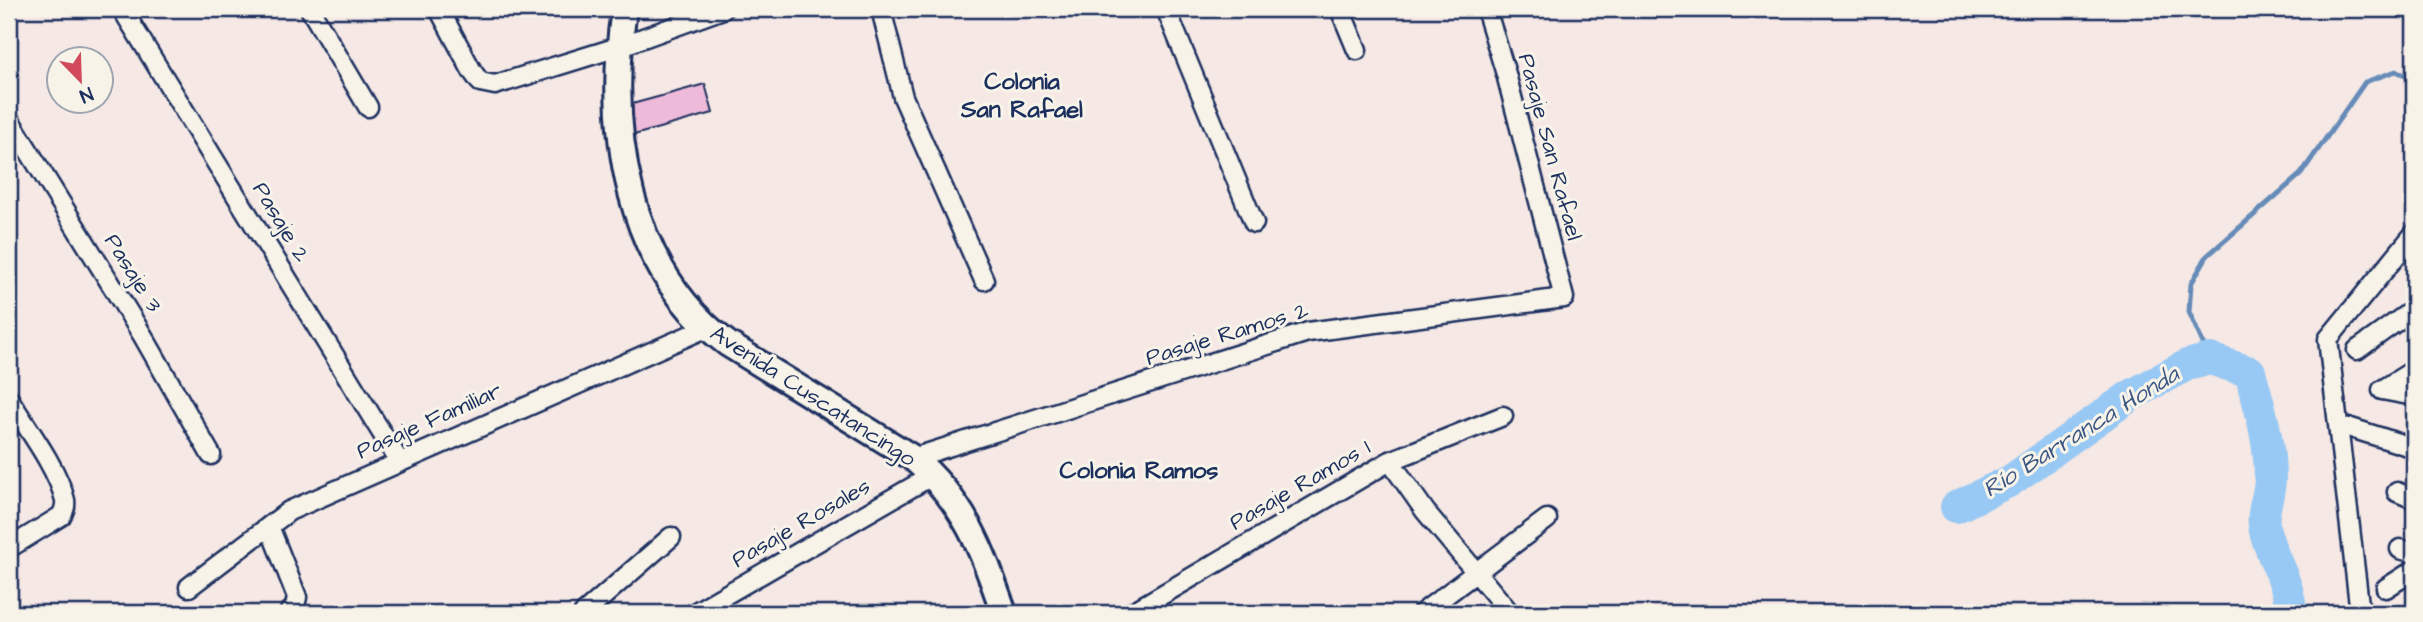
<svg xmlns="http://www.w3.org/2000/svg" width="2423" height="622" viewBox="0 0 2423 622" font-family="'Architects Daughter',sans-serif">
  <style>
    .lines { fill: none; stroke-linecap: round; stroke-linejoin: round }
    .stream { stroke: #668bb8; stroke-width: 5 }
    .river { stroke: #98c9f4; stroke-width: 32 }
    .building { fill: #edbad9; stroke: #1b2f5e; stroke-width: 2 }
    .street-casing { stroke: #1b2f5e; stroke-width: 23 }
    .secondary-casing { stroke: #1b2f5e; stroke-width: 30 }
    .street { stroke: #f7f3e8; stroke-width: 18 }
    .secondary { stroke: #f7f3e8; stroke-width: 24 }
    .labels { text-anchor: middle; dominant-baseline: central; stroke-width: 6; stroke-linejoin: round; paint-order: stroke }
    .street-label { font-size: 23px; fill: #1b2f5e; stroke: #f7f3e8 }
    .neighbourhood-label { font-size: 24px; font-weight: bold; fill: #1b2f5e; stroke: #f7f3e8 }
    .water-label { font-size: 24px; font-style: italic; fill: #3a5684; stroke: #f7f3e8 }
  </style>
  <rect width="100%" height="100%" fill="#f5e8e5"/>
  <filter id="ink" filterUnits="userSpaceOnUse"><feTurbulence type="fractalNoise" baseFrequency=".0143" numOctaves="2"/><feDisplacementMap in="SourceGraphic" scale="14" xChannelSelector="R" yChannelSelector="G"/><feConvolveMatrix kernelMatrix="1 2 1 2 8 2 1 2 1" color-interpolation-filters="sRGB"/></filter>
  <g filter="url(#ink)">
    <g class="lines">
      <path class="stream" d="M2210,359l-21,-47 2,-28 16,-28 94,-82 64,-92 31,-11 18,8"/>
      <path class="river" d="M1956,507l54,-26 120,-85 57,-31 23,-6 40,13c10,36 20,69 20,106 0,19 -10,34 -5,53 7,29 25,52 26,82"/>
    </g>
    <path class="building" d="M705,84l8,29 -79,22 -9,-29z"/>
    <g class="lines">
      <g class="street-casing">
        <path id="street" d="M122,9l277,452
          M310,9l58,98
          M439,9l33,62 8,11 15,3 123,-38 105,-38
          M881,9l22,88 81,183
          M1166,9l88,214
          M1340,9l17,41
          M9,119l134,217 68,119
          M2357,350l57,-41
          M2382,390l32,-20
          M2382,390l32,6
          M9,399c18,29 48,68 56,101 1,7 -1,11 -4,16l-52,32
          M2351,428l63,20
          M913,458l395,-126 256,-34 -58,-224 -20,-65
          M1390,461l35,50 85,102
          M2397,492l17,7
          M269,526l28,71 -2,10 -6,6
          M2400,549l14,4
          M189,587l100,-76 417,-183
          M2386,588l28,-18
          M584,613l87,-76
          M694,613l239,-138
          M1131,613l259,-152 113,-45
          M1422,613l125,-94
          M2360,613l-32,-274 86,-105"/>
      </g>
      <g class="secondary-casing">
        <path id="secondary" d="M624,9c-17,119 1,259 104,335l185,114c53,45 69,92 91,155"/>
      </g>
      <use href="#street" class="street"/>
      <use href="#secondary" class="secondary"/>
    </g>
  </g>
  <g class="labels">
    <g class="street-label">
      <text transform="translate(1550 147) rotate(75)">Pasaje San Rafael</text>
      <text transform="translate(281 222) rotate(59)">Pasaje 2</text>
      <text transform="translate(133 273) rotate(58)">Pasaje 3</text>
      <text transform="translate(1227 334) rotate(-17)">Pasaje Ramos 2</text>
      <text transform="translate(813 396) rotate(33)">Avenida Cuscatancingo</text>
      <text transform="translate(429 421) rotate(-24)">Pasaje Familiar</text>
      <text transform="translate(1300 485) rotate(-30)">Pasaje Ramos 1</text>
      <text transform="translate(801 523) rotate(-30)">Pasaje Rosales</text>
    </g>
    <g class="neighbourhood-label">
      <text x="1022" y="82">Colonia<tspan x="1022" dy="28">San Rafael</tspan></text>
      <text x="1139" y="471">Colonia Ramos</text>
    </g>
    <g class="water-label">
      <text transform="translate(2081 432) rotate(-32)">Río Barranca Honda</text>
    </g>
  </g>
  <rect width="2423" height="622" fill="none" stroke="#f7f3e8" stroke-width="35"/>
  <rect x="18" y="18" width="2388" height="587" fill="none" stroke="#1b2f5e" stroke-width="2.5" filter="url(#ink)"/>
  <g transform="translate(80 80) rotate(157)"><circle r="33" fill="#f7f3e8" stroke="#9fa5b1" stroke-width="2"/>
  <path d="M0-5L12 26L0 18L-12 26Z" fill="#d1495b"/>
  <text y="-10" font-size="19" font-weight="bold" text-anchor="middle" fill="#1b2f5e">N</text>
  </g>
</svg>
